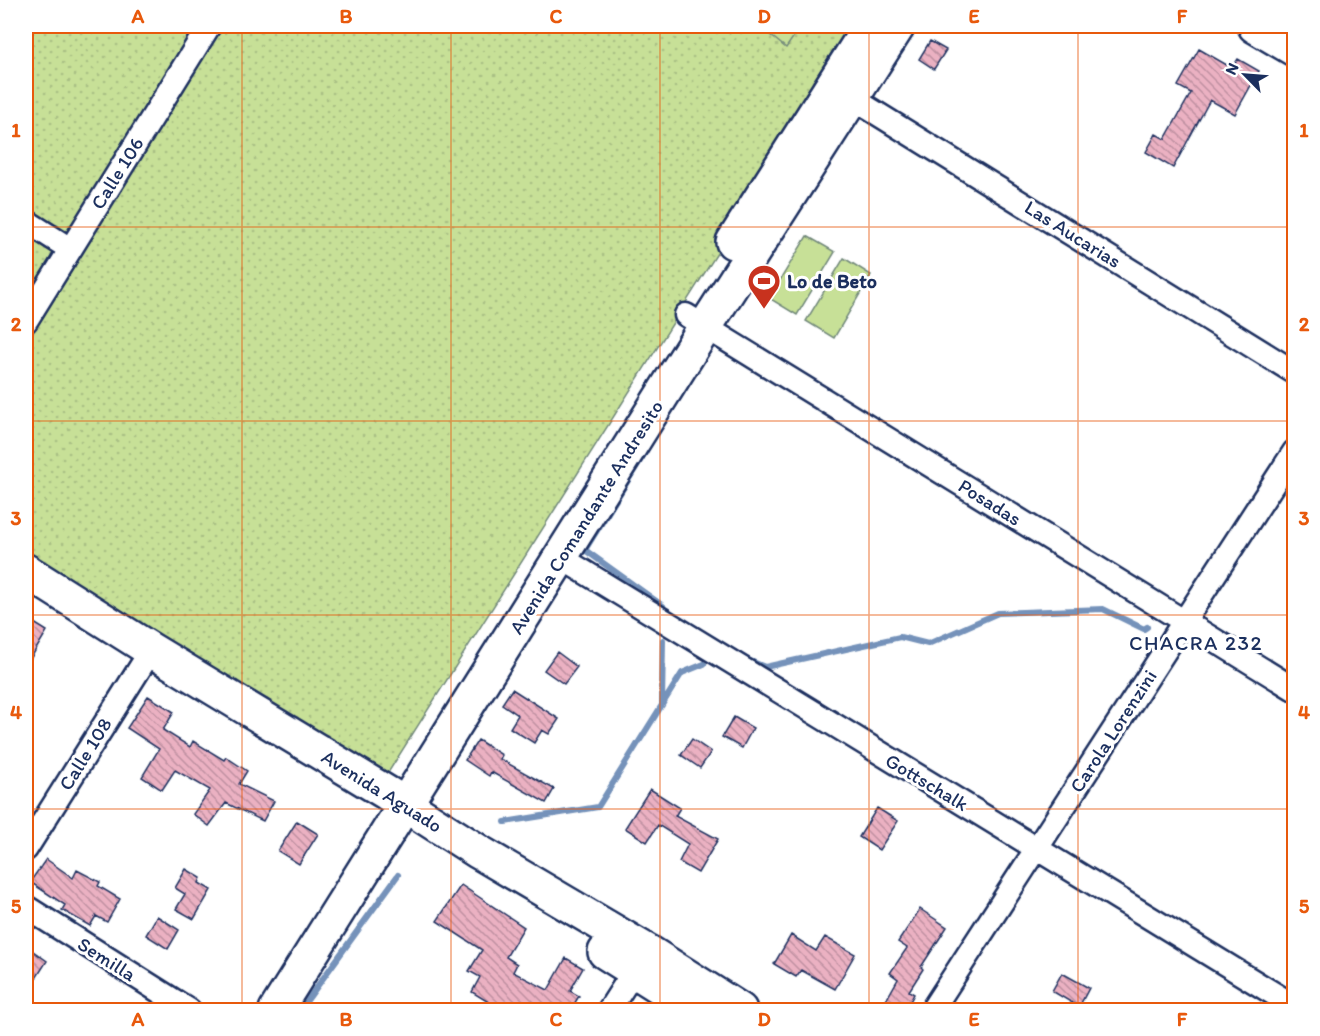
<svg xmlns="http://www.w3.org/2000/svg" width="1320" height="1036" viewBox="0 0 1320 1036" font-family="Itim,sans-serif">
  <style>
    .grass { fill: url(#grass-dots); stroke: #71887a; stroke-width: 1.5 }
    .forest { fill: url(#forest-firs); stroke: #71887a; stroke-width: 1.5 }
    .pitch { fill: #c7e097; stroke: #71887a; stroke-width: 1.5 }
    .lines { fill: none; stroke-linecap: round; stroke-linejoin: round }
    .stream { stroke: #7492ba; stroke-width: 6 }
    .building { fill: url(#building-back-hatch); stroke: #1b2f5e; stroke-width: 1.5 }
    .street-casing { stroke: #1b2f5e; stroke-width: 27 }
    .secondary-casing { stroke: #1b2f5e; stroke-width: 38 }
    .street { stroke: #fff; stroke-width: 22 }
    .secondary { stroke: #fff; stroke-width: 33 }
    .grid { fill: none; stroke: #e8590c; stroke-width: 1.5; stroke-opacity: 0.55 }
    .labels { text-anchor: middle; dominant-baseline: central; stroke-width: 6; stroke-linejoin: round; paint-order: stroke }
    .street-label { font-size: 20px; fill: #1b2f5e; stroke: #fff }
    .poi-label { font-size: 20px; font-weight: bold; fill: #1b2f5e; stroke: #fff; text-anchor: start }
    .neighbourhood-label { font-size: 21px; letter-spacing: 1.5px; fill: #1b2f5e; stroke: #fff }
    .neatline { fill: none; stroke: #e8590c; stroke-width: 2 }
    .grid-label { font-size: 20px; text-anchor: middle; font-weight: bold; fill: #e8590c }
  </style>
  <defs>
    <pattern id="grass-dots" width="8" height="8" patternUnits="userSpaceOnUse" patternTransform="scale(1.5)"><rect width="8" height="8" fill="#c7e097"/><path d="M2 2h.1M6 6h.1" fill="none" stroke="#aac085" stroke-width="1.8" stroke-linecap="round"/></pattern>
    <pattern id="forest-firs" width="22" height="20" patternUnits="userSpaceOnUse" patternTransform="scale(1.5)"><rect width="22" height="20" fill="#c7e097"/><path d="M5 1l3.5 6h-7zM16 11l3.5 6h-7z" fill="#aac085"/></pattern>
    <pattern id="building-back-hatch" width="6" height="6" patternUnits="userSpaceOnUse" patternTransform="scale(1.5)"><rect width="6" height="6" fill="#ebb1c2"/><path d="M-1 5l2 2M0 0l6 6M5-1l2 2" fill="none" stroke="#be90a1"/></pattern>
  </defs>
  <rect width="100%" height="100%" fill="#fff"/>
  <filter id="ink" filterUnits="userSpaceOnUse"><feTurbulence type="fractalNoise" baseFrequency=".0167" numOctaves="2"/><feDisplacementMap in="SourceGraphic" scale="12" xChannelSelector="R" yChannelSelector="G"/><feConvolveMatrix kernelMatrix="1 2 1 2 8 2 1 2 1" color-interpolation-filters="sRGB"/></filter>
  <g filter="url(#ink)">
    <path class="grass" d="M26,26h835l-482,761 -353,-222z"/>
    <path class="forest" d="M759,26h42l-15,22z"/>
    <path class="pitch" d="M807,236l28,16 -38,63 -28,-17z
      M844,258l27,17 -37,63 -28,-17z"/>
    <g class="lines">
      <path class="stream" d="M645,453l-60,97 78,56
        M748,660l17,7 135,-30 28,7 70,-31 105,-4 41,20 3,-2
        M662,705l1,-65
        M505,822l93,-15 84,-134 22,-9
        M300,1010l98,-135"/>
    </g>
    <path class="building" d="M930,41l16,9 -12,19 -15,-10z
      M1199,49l33,19 6,-9 21,12 -24,43 -25,-14 -37,68 -27,-16 10,-18 9,5 26,-46 -13,-7z
      M26,618l21,13 -21,35z
      M557,652l20,15 -13,17 -20,-14z
      M512,689l47,30 -10,15 -7,-4 -8,13 -24,-15 8,-13 -16,-11z
      M148,696l26,16 -11,18 27,17 3,-6 31,19 2,-3 21,14 -8,13 35,17 -11,20 -37,-18 -17,23 -16,-12 17,-24 -35,-20 -13,20 -20,-13 17,-28 -32,-21z
      M734,717l19,11 -11,20 -20,-11z
      M692,739l19,13 -11,16 -19,-13z
      M478,740l24,15 -2,4 54,30 -8,14 -55,-31 -2,4 -24,-16z
      M650,789l30,19 -5,8 43,23 -20,34 -19,-11 9,-18 -30,-19 -11,17 -22,-14z
      M877,808l21,13 -19,29 -20,-13z
      M297,821l21,13 -19,30 -21,-13z
      M46,859l27,19 4,-8 23,12 -2,4 22,13 -13,23 -11,-6 -6,10 -28,-16 3,-5 -35,-23z
      M186,869l15,9 -2,5 12,7 -17,29 -18,-10 9,-15 -10,-6z
      M461,885l63,42 -18,30 11,7 -4,8 35,18 18,-32 17,10 -13,23 9,5 -9,15h-67l-31,-19 8,-15 -11,-6 13,-21 -45,-29z
      M920,909l27,18 -26,40 2,2 -14,22 5,3 -9,17h-25l18,-32 -8,-6 17,-25 -9,-6z
      M157,916l22,14 -11,19 -22,-14z
      M791,935l25,16 9,-14 30,17 -20,35 -34,-19 -5,7 -22,-13z
      M26,946l21,15 -21,33z
      M1062,973l27,15 -10,19 -27,-16z"/>
    <g class="lines">
      <g class="street-casing">
        <path id="street" d="M852,98l442,274
          M26,221l44,28
          M686,315l608,374
          M26,321l183,-295
          M560,557l734,449
          M26,849l119,-189
          M26,907l163,103
          M609,1010l25,-39
          M932,1010l362,-558"/>
      </g>
      <g class="secondary-casing">
        <path id="secondary" d="M1255,26l39,23
          M733,242l137,-216
          M26,571l125,79 236,143 92,59 168,99 93,59
          M605,952l92,58
          M276,1010l429,-683 193,-301"/>
      </g>
      <use href="#street" class="street"/>
      <use href="#secondary" class="secondary"/>
    </g>
  </g>
  <path class="grid" d="M242,26v984M451,26v984M660,26v984M869,26v984M1078,26v984M26,227h1268M26,421h1268M26,615h1268M26,809h1268"/>
  <defs>
    <g id="stadium-pin" transform="scale(1.725)"><path d="M0 17L-7.5 6A9.5 9.5 0 1 1 7.5 6Z" fill="#c8321e" stroke="#fff"/><path d="M0-5a6.5 5 0 1 0 0 10a6.5 5 0 1 0 0-10ZM-3.5-1.8h7v3.6h-7Z" fill="#fff"/></g>
  </defs>
  <g fill-rule="evenodd">
    <use href="#stadium-pin" x="764" y="281"/>
  </g>
  <g class="labels">
    <g class="street-label">
      <text transform="translate(117 173) rotate(-58)">Calle 106</text>
      <text transform="translate(1073 234) rotate(32)">Las Aucarias</text>
      <text transform="translate(990 502) rotate(32)">Posadas</text>
      <text transform="translate(586 517) rotate(-58)">Avenida Comandante Andresito</text>
      <text transform="translate(1113 731) rotate(-57)">Carola Lorenzini</text>
      <text transform="translate(85 754) rotate(-58)">Calle 108</text>
      <text transform="translate(927 782) rotate(31)">Gottschalk</text>
      <text transform="translate(382 791) rotate(32)">Avenida Aguado</text>
      <text transform="translate(107 959) rotate(32)">Semilla</text>
    </g>
    <g class="poi-label">
      <text x="787" y="281">Lo de Beto</text>
    </g>
    <g class="neighbourhood-label">
      <text x="1196" y="642">CHACRA 232</text>
    </g>
  </g>
  <rect width="1320" height="1036" fill="none" stroke="#fff" stroke-width="66"/>
  <g transform="translate(1245 75) rotate(295)" stroke="#ffffff" stroke-width="4.5" paint-order="stroke">
  <path d="M0-4.5L10 22L0 15L-10 22Z" fill="#1b2f5e"/>
  <text y="-9" font-size="16" font-weight="bold" text-anchor="middle" fill="#1b2f5e">N</text>
  </g>
  <rect x="33" y="33" width="1254" height="970" class="neatline"/>
  <g class="grid-label">
    <text x="138" y="23">A</text>
    <text x="346" y="23">B</text>
    <text x="556" y="23">C</text>
    <text x="764" y="23">D</text>
    <text x="974" y="23">E</text>
    <text x="1182" y="23">F</text>
    <text x="16" y="137">1</text>
    <text x="1304" y="137">1</text>
    <text x="16" y="331">2</text>
    <text x="1304" y="331">2</text>
    <text x="16" y="525">3</text>
    <text x="1304" y="525">3</text>
    <text x="16" y="719">4</text>
    <text x="1304" y="719">4</text>
    <text x="16" y="913">5</text>
    <text x="1304" y="913">5</text>
    <text x="138" y="1026">A</text>
    <text x="346" y="1026">B</text>
    <text x="556" y="1026">C</text>
    <text x="764" y="1026">D</text>
    <text x="974" y="1026">E</text>
    <text x="1182" y="1026">F</text>
  </g>
</svg>
